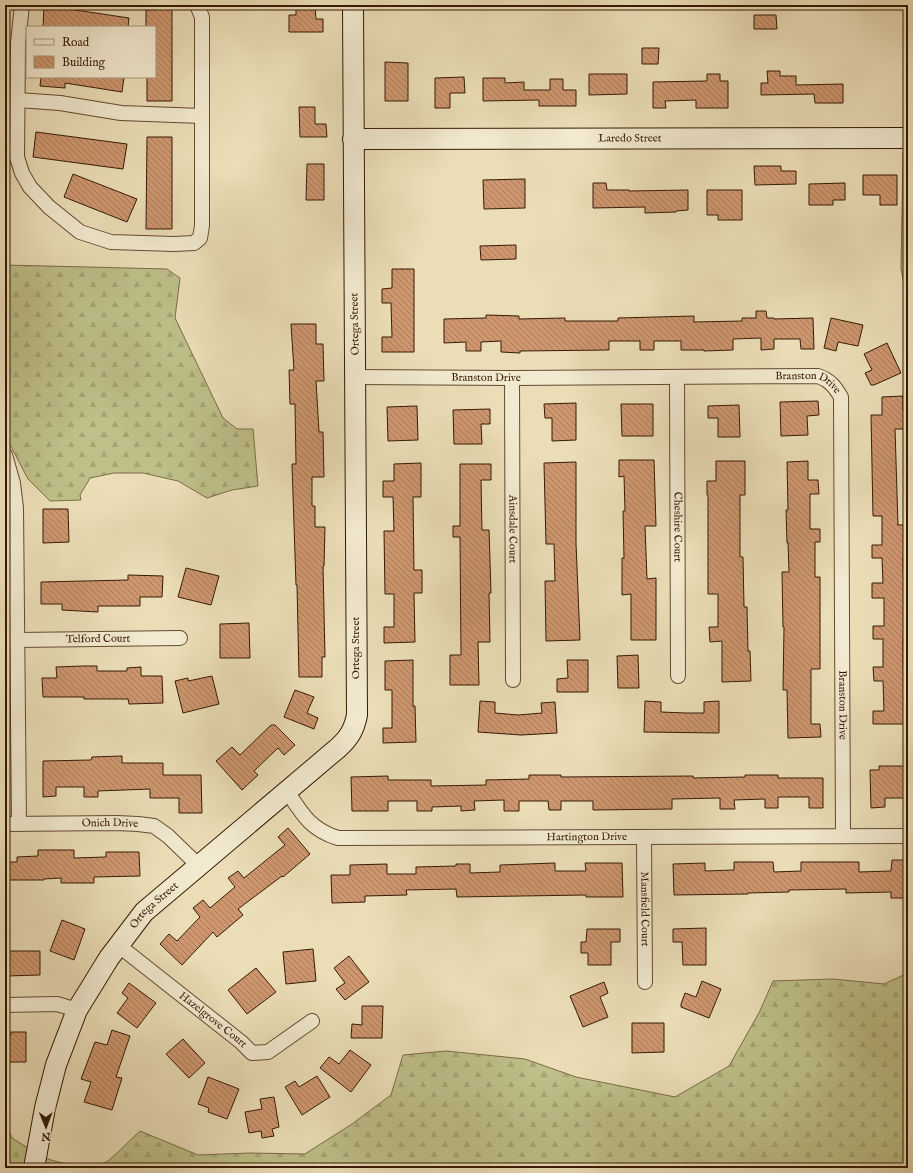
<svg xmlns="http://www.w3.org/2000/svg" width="913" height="1173" viewBox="0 0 913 1173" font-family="'IM FELL English',serif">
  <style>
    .forest { fill: url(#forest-firs); stroke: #7a6c47 }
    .building { fill: url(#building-back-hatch); stroke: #361905 }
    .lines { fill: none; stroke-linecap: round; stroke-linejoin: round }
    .street-casing { stroke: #634a32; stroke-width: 16 }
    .secondary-casing { stroke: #361905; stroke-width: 22 }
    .street { stroke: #f2ead0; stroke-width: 14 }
    .secondary { stroke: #f2ead0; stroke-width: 20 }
    .labels { text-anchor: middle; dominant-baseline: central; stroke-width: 4; stroke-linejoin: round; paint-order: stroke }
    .street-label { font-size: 11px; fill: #361905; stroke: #f2ead0 }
  </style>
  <defs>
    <pattern id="forest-firs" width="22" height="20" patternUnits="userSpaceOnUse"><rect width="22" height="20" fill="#bebf89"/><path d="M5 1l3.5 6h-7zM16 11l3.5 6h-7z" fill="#a4a475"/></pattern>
    <pattern id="building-back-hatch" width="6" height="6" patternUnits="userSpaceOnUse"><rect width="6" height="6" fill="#ce9770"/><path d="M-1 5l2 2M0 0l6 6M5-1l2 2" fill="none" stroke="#a87a5a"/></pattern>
  </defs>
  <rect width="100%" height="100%" fill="#ebdeb7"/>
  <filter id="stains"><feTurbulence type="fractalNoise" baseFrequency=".005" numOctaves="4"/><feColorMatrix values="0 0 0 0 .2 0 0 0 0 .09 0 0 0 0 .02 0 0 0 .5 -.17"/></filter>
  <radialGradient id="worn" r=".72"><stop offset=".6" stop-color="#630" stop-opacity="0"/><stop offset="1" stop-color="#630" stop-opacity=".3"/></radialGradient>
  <path class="forest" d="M903,152h5v153l-7,-36z
    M5,265l162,4 13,9 -5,40 48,100 14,11h16l5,57 -26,4 -25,8 -29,-17 -35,-8h-29l-24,5 -10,17 1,5 -31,1 -22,-22 -23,-44z
    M908,973v195h-868l2,-12c13,8 53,14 66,5 11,-9 21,-20 32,-30l58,24 52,-2 55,1 47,-30 39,-29 12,-40 43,-4 79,8 51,18 99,20 54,-31 31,-55 13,-30 60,-2 51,5z
    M5,1122l7,16 19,12 -3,18h-23z"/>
  <path class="building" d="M44,5h25v4l60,9 -1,9h-85z
    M315,6l1,13h7v13h-34v-17h7v-8z
    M172,9v92h-25v-24h8v-50h-9v-17z
    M754,15h22l1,14h-23z
    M642,48h17l-1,16h-16z
    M385,62l23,1v38h-23z
    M767,71h13v5h16v9l47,-1v19h-28l-1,-9 -53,1v-12h7z
    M589,74h38v20l-38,1z
    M707,74h13v7h8v27h-32v-8l-31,1 1,7h-13v-26l54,-1z
    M41,77h83l-2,15 -57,-9v5l-25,-2z
    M464,77l1,16h-15v15h-15v-30z
    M483,78h22v5l19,-1v8h26v-11h13v11h13v16h-37v-6l-56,1z
    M299,107h16v17h11l1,13h-27z
    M36,132l91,12 -4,25 -90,-12z
    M147,137h25v92h-26z
    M307,164h17v36h-18z
    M754,166h27v5h15v13l-41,1z
    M73,174l64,25 -10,23 -63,-25z
    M863,175h34v30h-17v-10h-17z
    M525,179v29l-41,1 -1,-29z
    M593,183h13l1,7h22v1l59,-1v20l-12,1v1l-31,1v-6l-52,1z
    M845,183v17h-12v5h-24v-21z
    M707,190h35v30h-24v-5h-11z
    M516,245v14l-35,1 -1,-14z
    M392,269h22v83h-32v-15h10l-1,-34h-9v-14l10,-1z
    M756,311h10l1,7h7v1l39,-1 1,31h-13l-1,-10h-26v10l-13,1v-12l-28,1v11l-29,1v-1h-23v-9h-27v9h-14v-9h-31v9l-89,1v2l-19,-1v-11l-20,1v9h-15v-9l-22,1v-24l42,-1v-3l33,1v3l46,-1v3h53v-3l76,-2v6l48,-1v-3h14z
    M831,318l32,7 -5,21 -20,-4 -2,9 -12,-3z
    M291,324h25v20h7l1,37h-8l3,51h4l1,45h-12v29h3v21h10l-1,39h-1l2,91h-3v20h-23l-2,-92h-1l-4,-121h4l-1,-60h-5l-1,-34h5z
    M887,343l14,30 -27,12h-3l-6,-12 7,-3 -8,-16z
    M903,396v14h2v19h-10l3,96h6l1,32h-2l2,82h-2l1,85h-31v-13h11l-1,-30h-9l-1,-14h10v-28h-10v-13h11v-28h-12v-15h11l-1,-25h-10v-13h10v-29h-9l-2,-101h11v-18z
    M818,401l1,14 -12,1 1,19 -27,1 -1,-34z
    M576,403v37l-24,1v-23h-7l-1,-14z
    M621,404h32v32h-31z
    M739,405l1,32h-22v-19h-10v-12z
    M417,406l1,34 -30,1 -1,-34z
    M490,409v15h-9l1,20h-28l-1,-34z
    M619,460h35l2,66h-11l2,53 9,-1v62h-25v-46l-9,1v-37h2l-1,-47h2l-1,-35 -5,1z
    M716,461h29v34h-5v62h3l1,50h3l1,44h2l1,30 -29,1v-41l-12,1 -1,-15h9v-33h-10v-99h-1v-14h9z
    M808,461v19h10l1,14h-9v35h10v13h-5v35h5v92h-9v55h9l1,13 -33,1 -1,-48h-4l1,-63h-1l-1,-55h7l-1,-29h-1l-1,-33h2l-1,-48z
    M576,462v81l4,97 -34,1 -1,-60h10l-1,-37h-8l-2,-81z
    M421,463v34h-8l1,73h8v23h-8l1,49 -31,1v-16h10v-33h-9l-1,-63h10l-1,-34h-10v-16h11v-17z
    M460,464h31v16h-10l1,50h7l2,63h-2l1,49h-12l1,43h-29v-30h11l-1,-118h-7v-11h7z
    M43,509h25l1,33 -26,1z
    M186,568l33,8 -8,29 -33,-8z
    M128,575l35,1 -1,21h-22v9h-42v6l-36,-2v-6h-21v-22l87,-2z
    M249,623l1,35h-30v-34z
    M638,655l1,33h-21l-1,-32z
    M413,660v46h2l1,36 -33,1v-15h9v-38h-7v-29z
    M567,660h21v32h-31v-13l11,-1z
    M83,666h14v5h30v-3l14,-1v9h21l1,27 -34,1 -1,-5h-44v-2h-41l-1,-19h15l-1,-11z
    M212,676l7,28 -36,9 -8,-32 13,-3v3z
    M295,690l19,7 -7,16 11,5 -4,11 -30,-12z
    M480,701l15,1v11l23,2 24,-2 -1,-10 14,-1 2,31 -36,2 -43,-3z
    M645,701l16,1v10l25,1h18v-11l15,-1v32l-75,-1z
    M271,725h4l20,20 -11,10 -6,-7 -24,23 4,4 -16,15 -26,-29 16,-14 8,8z
    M122,756v7h41v12h38l1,38h-23v-15h-29v-9l-52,2v6h-14v-10h-28v9l-13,1v-36l48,-1 1,-3z
    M879,766h25v32h-19v9l-14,1 -1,-38h9z
    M529,775h32v2l132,-1v2l52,-1v-2h33v3h45v30h-14v-11h-31v11h-13v-9l-31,1 1,9h-15v-11l-48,1v10l-79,1v-9h-32v9h-12l-1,-9h-29v10h-15v-11l-30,1 1,9 -14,1v-5l-29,1v4h-15v-10h-29v10h-36l-1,-34 37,-1v4h43v6l55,-1v-5l43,-1z
    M288,828l22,26 -27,23 -1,-1 -44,33 5,6 -26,22 -4,-5 -31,33 -22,-21 9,-10 8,7 23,-24 -7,-9 10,-8 7,8 25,-21 -7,-9 10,-7 6,7 41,-33 -7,-8z
    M38,850h36v8l32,-1v-5h33l1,24 -46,1v6h-33v-5l-17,1v1h-39v-18h12v-5l21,-1z
    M892,860h13v9h3v29h-17v-6l-45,1v-4l-57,1v2l-41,1v1l-74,1 -1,-31 32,-1v8l29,-1v-8h39l1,10 27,-1v-9h58v10l32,-1z
    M555,863v8h31l-1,-8h37l1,34h-37v-2l-129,2 -1,-8 -50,1 1,5 -42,1v6l-33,1 -1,-28h19v-10l37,-1v10h29v-7l40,-1v-2h14v9l30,-1v-7z
    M62,920l23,9 -11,31 -24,-9z
    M706,928v37h-23l-1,-23h-9v-13z
    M587,929h33v13h-9v23h-23v-12h-7v-11h5z
    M313,949l3,32 -30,3 -3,-32z
    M6,951h34v24l-34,1z
    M349,956l20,26 -24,18 -9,-11 9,-6 -11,-15z
    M256,968l20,24 -29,22 -19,-24z
    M702,981l19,8 -12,29 -28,-11v-3l4,-11 11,4z
    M604,982l4,11 -8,4 8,20 -25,10 -13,-31z
    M129,983l27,20 -19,25 -20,-15 11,-15 -6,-5z
    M362,1006h21l-1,32h-31l1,-14 10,1z
    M632,1023h32v29l-32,1z
    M112,1030l18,6 -14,41 6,1 -10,32 -28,-8 7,-20 -10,-3 14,-37 12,3z
    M11,1032h15v30h-21v-27h6z
    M183,1039l22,24 -16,15 -23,-24z
    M350,1050l21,15 -20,27 -31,-24 9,-11 10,7z
    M317,1076l13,21 -28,18 -17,-28 10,-6 4,6z
    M208,1077l31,12 -12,30 -19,-7 1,-4 -11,-4z
    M274,1097l5,30 -7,2 2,7 -12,2 -1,-7 -12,2 -4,-21 17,-3 -2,-10z"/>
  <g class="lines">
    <g class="street-casing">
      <g id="street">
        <path d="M22,5l-4,38 -1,114 5,16 8,14 19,20 31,25 31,10 63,2 20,-1 6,-5 2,-12v-209l-5,-12"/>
        <path d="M18,100l42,3 61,10 81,3"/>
        <path id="s1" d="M355,377l157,1 306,-2c12,4 17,11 23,21l2,439"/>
        <path id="s2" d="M677,377l1,299"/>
        <path id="s3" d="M512,378l1,302"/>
        <path d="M5,455l8,28 3,25 3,316"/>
        <path id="s4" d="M17,640l163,-2"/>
        <path id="s5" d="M287,791c15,23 24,39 51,47l570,-2"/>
        <path id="s6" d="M5,824l112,-1 21,1 16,2 14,10 31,30"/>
        <path id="s7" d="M644,837l1,145"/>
        <path id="s8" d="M118,945l123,97 11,11 16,-1 44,-31"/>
        <path d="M5,1005l52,-1 20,6"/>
      </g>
    </g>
    <g class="secondary-casing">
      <g id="secondary">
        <path id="s9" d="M353,139l555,-1"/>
        <path id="s10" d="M34,1168l11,-60 11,-43 21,-55 32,-52 35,-46 194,-164c11,-10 16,-18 19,-33l-4,-710"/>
      </g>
    </g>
    <use href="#street" class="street"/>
    <use href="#secondary" class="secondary"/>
  </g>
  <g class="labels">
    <g class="street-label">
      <text stroke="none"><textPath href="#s9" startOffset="277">Laredo Street</textPath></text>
      <text transform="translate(355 324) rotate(-91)">Ortega Street</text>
      <text stroke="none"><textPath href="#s1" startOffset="131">Branston Drive</textPath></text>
      <text stroke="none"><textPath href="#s1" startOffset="455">Branston Drive</textPath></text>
      <text stroke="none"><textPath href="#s2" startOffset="150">Cheshire Court</textPath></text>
      <text stroke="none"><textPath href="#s3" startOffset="151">Ainsdale Court</textPath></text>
      <text stroke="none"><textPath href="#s4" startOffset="81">Telford Court</textPath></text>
      <text transform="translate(356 648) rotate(-90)">Ortega Street</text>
      <text stroke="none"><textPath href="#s1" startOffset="803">Branston Drive</textPath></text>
      <text stroke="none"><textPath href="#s6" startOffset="105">Onich Drive</textPath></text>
      <text stroke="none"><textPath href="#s5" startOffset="320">Hartington Drive</textPath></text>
      <text stroke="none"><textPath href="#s10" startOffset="295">Ortega Street</textPath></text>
      <text stroke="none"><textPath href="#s7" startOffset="72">Mansfield Court</textPath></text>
      <text stroke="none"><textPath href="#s8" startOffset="121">Hazelgrove Court</textPath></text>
    </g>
  </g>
  <rect width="913" height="1173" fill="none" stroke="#ebdeb7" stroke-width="20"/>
  <rect x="6" y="6" width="901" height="1161" fill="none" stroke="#361905" stroke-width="2"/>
  <rect x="10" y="10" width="893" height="1153" fill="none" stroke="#361905"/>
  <rect x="26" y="26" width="130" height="52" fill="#f2ead0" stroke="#a7967f"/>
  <rect x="34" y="39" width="20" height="6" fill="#f2ead0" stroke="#a7967f"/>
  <text x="62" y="46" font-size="12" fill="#361905">Road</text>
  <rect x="34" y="56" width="20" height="12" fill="url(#building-back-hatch)" stroke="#a7967f"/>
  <text x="62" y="66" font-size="12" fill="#361905">Building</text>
  <g transform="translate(46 1127) rotate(179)" stroke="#f2ead0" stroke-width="3" paint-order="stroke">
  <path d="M0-3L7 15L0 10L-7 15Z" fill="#361905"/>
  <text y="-6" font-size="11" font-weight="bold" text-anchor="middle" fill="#361905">N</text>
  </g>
  <rect width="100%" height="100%" filter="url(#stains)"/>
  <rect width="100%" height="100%" fill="url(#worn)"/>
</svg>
